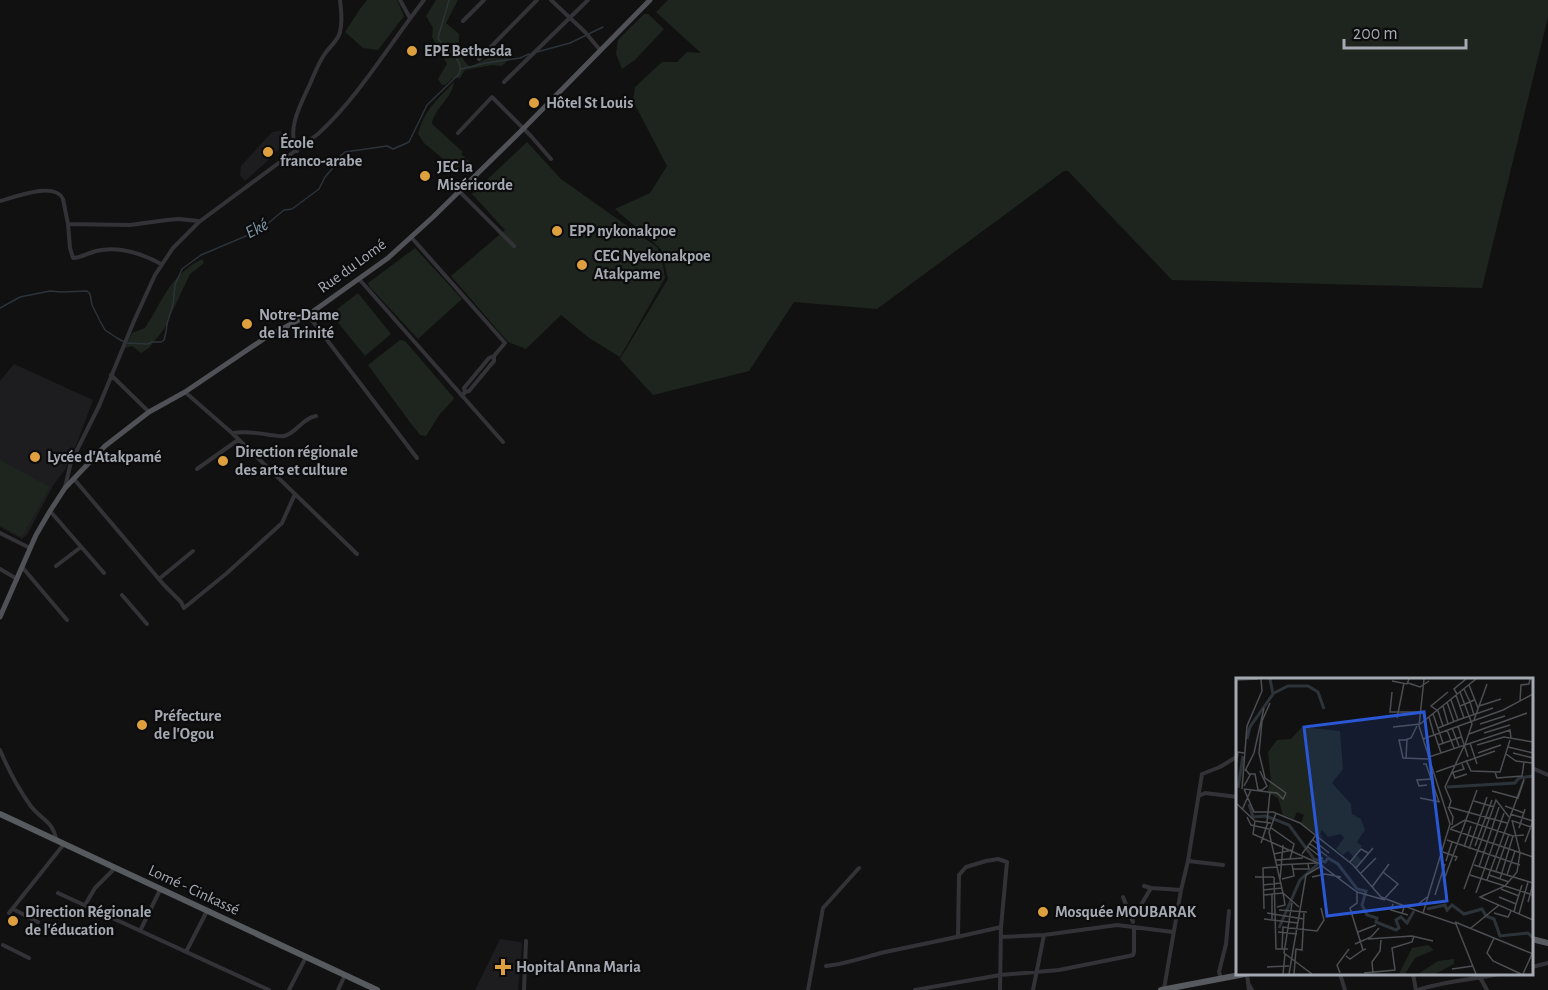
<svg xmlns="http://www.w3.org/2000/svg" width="1548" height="990" viewBox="0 0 1548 990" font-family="'Alegreya Sans',sans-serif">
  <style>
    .built { fill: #1d1d1f }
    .green { fill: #1e251e }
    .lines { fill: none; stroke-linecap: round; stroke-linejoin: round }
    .stream { stroke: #2c343a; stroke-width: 1.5 }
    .minor { stroke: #333337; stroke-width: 4 }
    .primary { stroke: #4f5156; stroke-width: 5 }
    .trunk { stroke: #575a5e; stroke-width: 6 }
    .poi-dot { fill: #dea03e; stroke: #0c0c0d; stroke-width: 2 }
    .labels { text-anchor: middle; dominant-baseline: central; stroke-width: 4.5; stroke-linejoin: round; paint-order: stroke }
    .poi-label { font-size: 16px; font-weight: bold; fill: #a4a9b2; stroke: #0c0c0d; text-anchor: start }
    .street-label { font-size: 16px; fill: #a4a9b2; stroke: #0c0c0d }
    .water-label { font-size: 18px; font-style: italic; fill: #7e97aa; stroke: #0c0c0d }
    .inset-river { fill: none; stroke: #2c343a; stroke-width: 3 }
    .inset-road { fill: none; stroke: #4c4e52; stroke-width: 1.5 }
    .view { fill: #2a57d4; fill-opacity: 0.15; stroke: #2a57d4; stroke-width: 3 }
    .inset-edge { fill: none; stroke: #a4a9b2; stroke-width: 3 }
  </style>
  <rect width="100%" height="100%" fill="#111112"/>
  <path class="built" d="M280,131l10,7 -27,27 -18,16 -5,-6 1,-9 31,-34z
    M14,364l79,36 -16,43 -12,27 -11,14 -27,51 -5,4 -22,-12v-146z
    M500,939l21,3 1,2 -4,46h-43z"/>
  <path class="green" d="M367,0h30l7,16 -26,34 -15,-2 -18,-16 15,-23z
    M436,0h22l-12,23 13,11c-1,12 0,23 10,32h3l17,-9 7,1 6,-3 7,2v2l-7,7 -9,-1 -28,5 -5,8h-7l-8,7h-3l-4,-6 9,-15 -15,-27 1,-9 -7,-12z
    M668,0h880v17l-66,271 -310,-8 -104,-109h-4l-187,138 -83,-7 -45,69 -96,24 -33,-36 48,-80 -7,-30 -46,-40 35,-16 17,-27 -34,-65 2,-14 27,-25h15l10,-10 14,1 -45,-41z
    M644,14h4l16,15 -29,31 -13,9 -6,-15 2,-14z
    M454,82c-2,17 -20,26 -22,42l31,28 -2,2 12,11c-6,20 -21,3 -30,-5v-1l-19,-16 -6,-9c6,-24 20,-35 36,-52z
    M527,142l34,37 96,68 5,12 3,19 -45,79 -31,-19 -28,-23 -35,34 -18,-7 -57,-66 54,-46 -33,-36z
    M415,248l47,51 -44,40 -49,-53 -1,-3z
    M202,259l2,4 -14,11 -26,55 -15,19 -8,5 -9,-7 -7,2 7,-15 13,-5c19,-29 24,-52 57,-69z
    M358,293l33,41 -26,22 -34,-42z
    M400,340l5,1 49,57 -1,2 -13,14 -14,22 -6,-1 -8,-10 -44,-60z
    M0,460l50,27 -27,48 -2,2 -21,-12z"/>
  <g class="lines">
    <path class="stream" d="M537,52l33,-9 33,-16
      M461,69l25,-6 34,-5 9,-4
      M0,308l20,-11 30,-6 11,1 26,-1 3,3 2,11 8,16 5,9 12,8 9,5 22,1 4,-2h9l3,-2 2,-8 1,-8 6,-20 2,-19 7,-16 19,-14 59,-25 24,-20 8,-1 27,-20 6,-12 7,-8 6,-11 7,-6 42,-6 6,3 16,-7 18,-37 32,-31c7,-15 -15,-24 -21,-36l11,-38"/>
    <path class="minor" d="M400,0l10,18
      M551,0l34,32 15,18
      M463,21l21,-21
      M479,59l58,-59
      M504,82l84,-82
      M458,133l34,-36 38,38 21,24
      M297,151c-11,-22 4,-47 13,-67 4,-9 8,-20 14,-29 5,-8 14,-14 16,-23 3,-11 1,-21 0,-32
      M459,191l55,55
      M0,201c15,-4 55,-20 63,-2l5,25 2,24 3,10c8,0 15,-5 23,-7 22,-5 45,2 65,13
      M68,224l62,1 37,-5 12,-1 19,2
      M411,237l94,106 -11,13 -5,2 -25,30 1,4 -3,4
      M359,279l144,163
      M308,315l109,143
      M111,375l38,37
      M185,392l47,41 125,121
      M465,392l4,-1 25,-30v-5
      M233,433c12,-2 25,0 37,2 4,0 11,2 14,1 13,-3 18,-18 32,-20
      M197,469l41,-29
      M74,479l90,106 17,17 3,6 43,-35 55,-50 13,-29
      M65,487l6,-25 28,-56 35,-85 21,-46 18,-27 26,-26 119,-88c42,-39 71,-89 106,-134
      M50,511l54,62
      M0,533l30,15
      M56,566l25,-19
      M22,567l45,53
      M0,569l17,10
      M159,579l34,-28
      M122,595l25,29
      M0,750c8,19 18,38 30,55 10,14 23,16 26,34
      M1532,768l16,7
      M1199,796l6,-3 33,4
      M1188,861l35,4
      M1144,886l7,2 30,2
      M58,893l211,97
      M1123,897l10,25
      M85,905l10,-17 20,-20
      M13,909l25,13
      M9,913l55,-69
      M1132,920l19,-32
      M140,931l20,-41
      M958,937l1,-62 7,-8 20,-6 12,-2 9,3 -6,65 -1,63
      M1001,937l43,-2 73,-10 56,7
      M3,945l26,13
      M186,952l21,-41
      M826,966c20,-2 39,-9 59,-14 39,-8 78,-16 116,-25
      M1532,967l16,-4
      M1247,974l2,16
      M1340,974l5,16
      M1413,974l3,16
      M1478,974l9,16
      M1221,978l-2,-6 7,-28 3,-33
      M1248,983l4,7
      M1164,989l17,-99 7,-29 14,-87 18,-7 18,-11
      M289,990l17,-33
      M338,990l7,-15
      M524,990l2,-49
      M808,990l15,-82 36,-40
      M915,990l85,-15 59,-5 70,-14 4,-1 1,-3v-25
      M1033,990l11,-55
      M1418,990c26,-9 54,-10 80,-16"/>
    <path class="primary" d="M0,617l36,-82 14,-24 15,-23 40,-42 44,-34 36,-20 80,-54 43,-23 80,-57 45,-41 91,-89 126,-128"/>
    <path class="trunk" d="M0,814l377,176
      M1532,939l16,4
      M1161,990l84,-16"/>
  </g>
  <g class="poi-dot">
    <circle cx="412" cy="51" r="6"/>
    <circle cx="534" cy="103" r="6"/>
    <circle cx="268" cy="152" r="6"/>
    <circle cx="425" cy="176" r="6"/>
    <circle cx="557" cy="231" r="6"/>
    <circle cx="582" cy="265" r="6"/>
    <circle cx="247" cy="324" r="6"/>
    <circle cx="35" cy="457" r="6"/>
    <circle cx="223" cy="461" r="6"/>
    <circle cx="142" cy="725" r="6"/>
    <circle cx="1043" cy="912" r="6"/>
    <circle cx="13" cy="921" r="6"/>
    <path d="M500 958h6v6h6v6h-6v6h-6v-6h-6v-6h6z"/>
  </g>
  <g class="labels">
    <g class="poi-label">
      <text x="424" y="51">EPE Bethesda</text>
      <text x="546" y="103">Hôtel St Louis</text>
      <text x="280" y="143">École<tspan x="280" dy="18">franco-arabe</tspan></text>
      <text x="437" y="167">JEC la<tspan x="437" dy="18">Miséricorde</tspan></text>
      <text x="569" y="231">EPP nykonakpoe</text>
      <text x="594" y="256">CEG Nyekonakpoe<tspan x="594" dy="18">Atakpame</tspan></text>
      <text x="259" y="315">Notre-Dame<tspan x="259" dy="18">de la Trinité</tspan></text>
      <text x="235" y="452">Direction régionale<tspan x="235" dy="18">des arts et culture</tspan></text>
      <text x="47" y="457">Lycée d'Atakpamé</text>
      <text x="154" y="716">Préfecture<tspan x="154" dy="18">de l'Ogou</tspan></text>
      <text x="25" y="912">Direction Régionale<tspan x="25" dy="18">de l'éducation</tspan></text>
      <text x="1055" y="912">Mosquée MOUBARAK</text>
      <text x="516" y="967">Hopital Anna Maria</text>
    </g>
    <g class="street-label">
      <text transform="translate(352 266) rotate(-36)">Rue du Lomé</text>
      <text transform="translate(194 890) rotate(25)">Lomé - Cinkassé</text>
    </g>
    <g class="water-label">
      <text transform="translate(257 229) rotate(-28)">Eké</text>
    </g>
  </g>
  <g transform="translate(1236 678)">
    <rect width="297" height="297" fill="#111112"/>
    <path d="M66,49l38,4 3,38 -11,14 19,21 1,10 9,5 4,11 -8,12 5,4 -6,9 6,5 -6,7 -5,-6 3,-4 -6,-6 -5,4 -7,-6 8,-11 -3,-4 -13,3 -6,-7 -2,4 4,6 -23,-17 3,-8 -7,-3 -3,7 -11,-4 -5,-17 -11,-6 4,-11 -3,-29 9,-12 14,-1zM192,267l6,5 -19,8 -10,16h-6l13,-26zM218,281v5l-19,10h-17l20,-13z" fill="#1e251e"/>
    <path class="inset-river" d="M38,15l14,-7h20l10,6 6,17M11,61l3,-12 23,-33 -3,-15M211,109l68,-4 4,-5 14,-2M2,110l5,-32M13,126l4,13 13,-1 23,9 25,34 11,3 3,-4 10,6 19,25 9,2 -4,14 5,10 10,3 -1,4 20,8 3,-2 -3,-8 5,-3 6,6 7,-12M191,231l18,-4 2,5 5,-5 12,9 18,-5 4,7 8,3 6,17 28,-3 5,5M43,250l21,-48 18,-16"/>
    <path class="inset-road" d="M188,1l-5,47 31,98 -27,89 33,11 20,50M0,2l22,-1M156,3l15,3 2,-5M172,5l12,4 9,-6M233,7l9,23M156,14l-2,20h29M221,16l-3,-5 12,-10M220,17l8,23M238,22l-4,2 4,13M284,23l1,-16 8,-1 1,-5M211,24l7,20M207,28l5,18M224,28l10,-4 -6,-13M243,28l22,-7M197,36l10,29M193,39l5,18M161,40l7,-35M222,42l35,-12M238,42l13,-36M26,43l-3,32 6,25 21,15M26,43l8,-18M244,46l25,-8M207,48l-5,-15 -7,-5 17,-14M222,48l10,31M157,49l27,-3 56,-45M202,50l20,-8 -7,-20M216,50l7,18M211,52l7,18M248,55l26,-8M233,56l58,-21M199,57l6,18M187,61l80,-29 30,-16M169,62l6,-2 6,-12M234,65l7,21M202,67l23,-8M229,67l45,-15 1,8M241,67l27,-8 29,5M272,69l25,6M242,75l23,-8M277,75l20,5M270,76l10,7 16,2M193,79l36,-12 7,-21 -12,-32M170,80l1,-18h-8l4,18 25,1M230,82l5,11 29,1 10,-32M187,86h3l13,38M0,87l2,-13 6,1M9,93l9,-18 10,-45M200,94l59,-21M259,94l2,6 25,-2 2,-14M215,95l13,-4 -2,-5M217,95l2,5 12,-4M13,96h6l3,16h4l5,-4 -7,-15M191,107l-8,1 -2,-6 15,-1M8,108l6,-11 -4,-5M6,111l5,-63 15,-35 -1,-12M8,111l33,4 6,6 3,-6M8,111l10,23h19l27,11 53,42 28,32 42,16M256,113l26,7 6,-18M184,120l20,4M238,123l20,6M0,125l19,18 16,2M269,128l19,7M212,129l5,10 -1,8M213,129l2,-6 -6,-14 19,-41M213,129l58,16M6,132l9,-20M40,135l-7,19 14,61 16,14M274,136l23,7M11,139l4,8 18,4M276,142l8,33 -3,19 -12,14 -25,11 53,23M19,143l-2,13 65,29 39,29 28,8M277,143l18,6M31,144l3,-30M34,149l24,17 -4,15M215,150l14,-8 48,16 11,-1M283,150l6,-19M214,151l83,28M77,162l16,13M211,162l73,25M289,164l8,-21M25,165l7,-21M74,166l17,12M239,168l17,-46M72,169l15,12M228,169l7,-21M233,171l18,-52M207,174l14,5 -2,4M38,176l18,-4M66,176l14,-19M39,182l28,-2M210,183l6,-19M114,184l11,-13 7,4M40,187l41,-2M238,187l59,18M243,189l20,-60M120,190l17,-20M57,191h16l-1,-5M260,193l13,-37M147,194l15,12 -13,14M125,195l15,-15M234,197l35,11M253,197l20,7M271,197l8,-24M19,199h19M38,199l2,72h12M76,199l13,-3 16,3M209,199l32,-87M46,201l12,-3 -2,-12M264,201l13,-43M44,202l3,-35M251,202l37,-101M27,207l18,-2M269,208l28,9M136,209l17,-23M228,211l32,-89 13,17M265,211l18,7M27,212l19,-2M121,214v11l-7,5 13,42 3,-1M240,215l28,-80M36,216v25M28,217l19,-2 2,12 -8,2M199,217l10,-31M263,219l17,7 -2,8M292,224l5,-18M56,225l-8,50 28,21M157,226l-2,6 17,5M280,226l6,-19M28,231l-1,-41 14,-1M43,232l28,2M31,235l18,3M258,235l14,4 3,-6M166,236l2,-7 13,-2 10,-8M283,236l9,-32M49,238l19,3M28,241l34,4M219,244l78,32M46,249l35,4 7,-11 -3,-12M235,250l28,-23M42,254l19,2M122,254l18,-7M258,260l-7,15 6,8 28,13M132,261l44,-3 21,5M119,266l16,-7 8,-9M46,271l1,-22M110,278l4,3 13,-9M31,289l22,-1M216,291l21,-3M104,295l-3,-8 12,-16M128,295l31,-3 -3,-22 20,-6 2,-6M137,295l-1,-11 8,-11 1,-11M47,296l2,-20M53,296l17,-99 17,-10M58,296l2,-25 6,1 2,-37M287,296l9,-20"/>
    <path class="view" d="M188,34l23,189 -120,15 -23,-189z"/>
    <rect width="297" height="297" class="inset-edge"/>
  </g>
  <path d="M1344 39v9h122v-9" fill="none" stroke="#a4a9b2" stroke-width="3"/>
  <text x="1353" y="39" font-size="18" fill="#a4a9b2" stroke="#0c0c0d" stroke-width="4.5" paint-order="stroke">200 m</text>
</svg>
